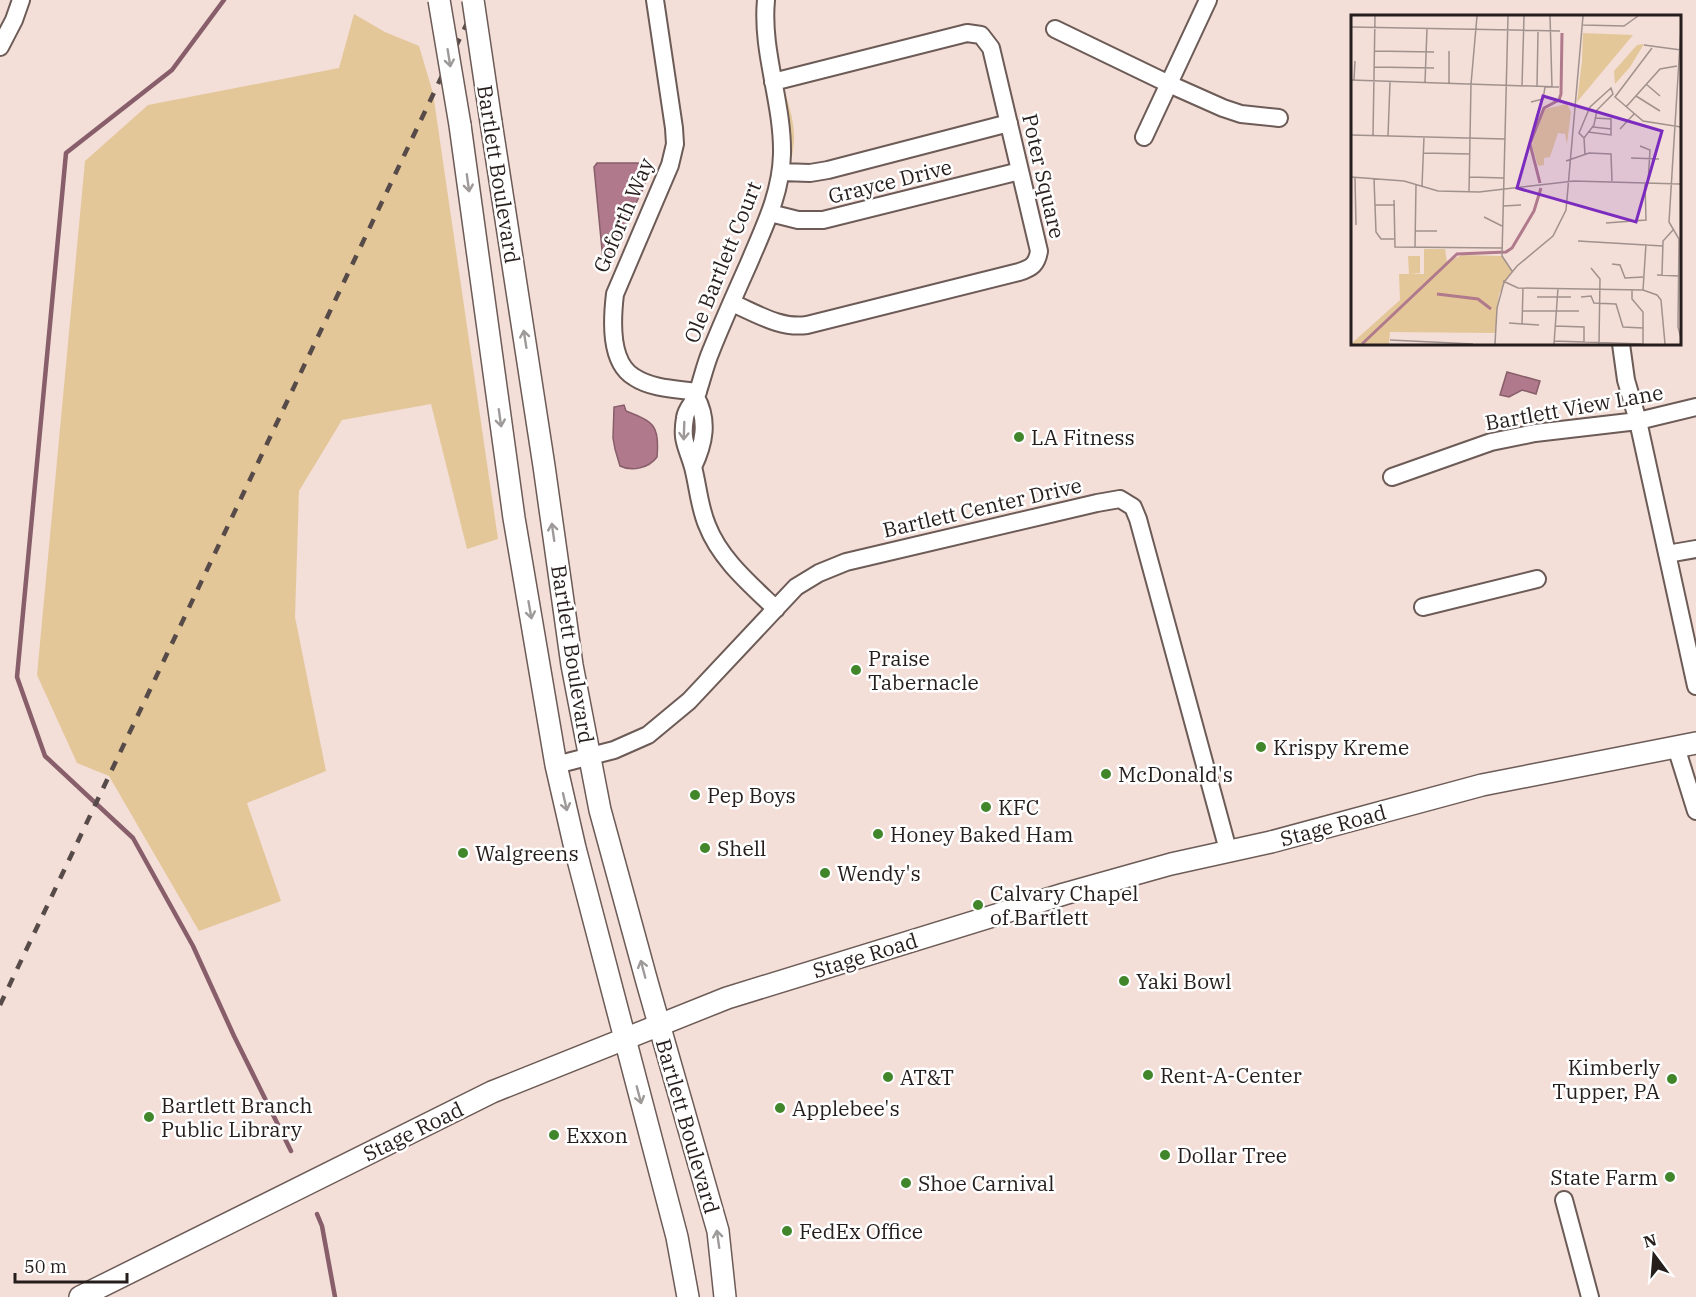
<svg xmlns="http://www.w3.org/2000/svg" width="1696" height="1297" viewBox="0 0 1696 1297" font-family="'IBM Plex Serif',serif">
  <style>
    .green { fill: #e4c799 }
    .water { fill: #b0798c; stroke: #875e6a; stroke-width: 1.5 }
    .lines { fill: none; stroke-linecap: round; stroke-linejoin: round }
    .stream { stroke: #875e6a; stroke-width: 4.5 }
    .minor-casing { stroke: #6c5b56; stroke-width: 20 }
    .major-casing { stroke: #6c5b56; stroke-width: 24 }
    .minor { stroke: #fff; stroke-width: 16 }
    .major { stroke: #fff; stroke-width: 21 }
    .rail { stroke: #564b48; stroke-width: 4.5; stroke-dasharray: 10 10; stroke-linecap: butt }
    .major-bridge-casing { stroke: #6c5b56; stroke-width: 24; stroke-linecap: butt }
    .major-bridge { stroke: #fff; stroke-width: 21 }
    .oneway { stroke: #9d9a99 }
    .poi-dot { fill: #41862a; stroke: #fff; stroke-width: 2 }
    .labels { text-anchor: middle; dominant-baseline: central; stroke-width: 5; stroke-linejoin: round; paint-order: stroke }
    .street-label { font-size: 21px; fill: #261e1c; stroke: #fff }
    .poi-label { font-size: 21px; fill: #261e1c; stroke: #fff; text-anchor: start }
    .inset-river { fill: none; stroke: #b0798c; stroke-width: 3 }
    .inset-road { fill: none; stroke: #a1918d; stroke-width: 1.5 }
    .view { fill: #7b2cbf; fill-opacity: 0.15; stroke: #7b2cbf; stroke-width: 3 }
    .inset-edge { fill: none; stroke: #261e1c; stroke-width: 3 }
  </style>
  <rect width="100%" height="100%" fill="#f3ded8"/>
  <path class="green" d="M354,14l31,18 34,14 14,47 65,446 -31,10 -36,-145 -89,16 -43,71 -4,126 31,154 -79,32 34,98 -82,30 -90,-155 -32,-13 -40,-88 48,-514 63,-56 191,-37z
    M784,92h1c7,24 13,43 6,67l-1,-29z"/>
  <path class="water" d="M597,163h41l5,3 3,12 -2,9 -20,40 -13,33 -5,4 -3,-4 -9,-93z
    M1507,372l33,9 -4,13 -14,-4 -13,7 -9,-2z
    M624,405l2,6c27,11 34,13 31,46 -8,11 -25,15 -37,9l-5,-17 -2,-11 1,-31z"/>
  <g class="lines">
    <path class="stream" d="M224,0l-52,70 -106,83 -49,524 28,79 88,82 60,108 41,90 57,115
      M317,1214l5,12 13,71"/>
    <g class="minor-casing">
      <path id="minor" d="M655,0l19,128 1,16 -5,21 -55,129c-3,25 -6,68 19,83 18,12 43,12 64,15
        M766,0c-5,52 17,102 16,154 -1,40 -18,73 -33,109 -13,29 -26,58 -38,88 -6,14 -9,29 -14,43 -3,9 -11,14 -12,24 -4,23 2,28 8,49 5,19 6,39 14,58 13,34 43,59 69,84
        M1055,29l114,55 54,24 18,6 38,4
        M0,47l14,-27 7,-20
        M1144,137l64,-137
        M781,172l29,1 18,-3 181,-47
        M770,213l28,7h25l197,-49
        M732,303c24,10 48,26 75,22l212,-53c13,-4 18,-8 20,-21l-48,-203 -10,-13 -14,-2 -194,49
        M1621,344l5,36 12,41 58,265
        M693,467c11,-23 16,-46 3,-70
        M1392,477l99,-35 44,-9 103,-12 58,-14
        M1667,554l29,-5
        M1423,607l114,-28
        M1676,747l20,64
        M556,765l58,-15 34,-15 41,-34 107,-114 23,-14 27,-11 251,-59 23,-4 13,8 5,12 90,331
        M1564,1200l26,97"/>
    </g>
    <g class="major-casing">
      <path id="major" d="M491,122l53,344 28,199 28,145 47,172 71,249 7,66
        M460,125l54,393 42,247 19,83 102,389 11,60
        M80,1297l412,-205 235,-94 337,-104 107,-30 100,-22 211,-57 214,-42"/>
    </g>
    <use href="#minor" class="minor"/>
    <use href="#major" class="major"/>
    <path class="rail" d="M0,1005l478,-1005"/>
    <g class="major-bridge-casing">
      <path id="major-bridge" d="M439,0l21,125
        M473,0l18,122"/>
    </g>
    <use href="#major-bridge" class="major-bridge"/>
  </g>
  <defs><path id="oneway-shaft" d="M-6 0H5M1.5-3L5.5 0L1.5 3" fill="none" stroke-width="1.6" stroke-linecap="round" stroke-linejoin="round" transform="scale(1.5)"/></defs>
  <g class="oneway">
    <use href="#oneway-shaft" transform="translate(449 58) rotate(81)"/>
    <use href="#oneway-shaft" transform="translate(468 183) rotate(82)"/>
    <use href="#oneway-shaft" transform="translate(525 339) rotate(-99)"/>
    <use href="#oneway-shaft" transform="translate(500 418) rotate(82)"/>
    <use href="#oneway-shaft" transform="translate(684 431) rotate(92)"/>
    <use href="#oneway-shaft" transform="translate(553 532) rotate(-98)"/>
    <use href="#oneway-shaft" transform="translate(530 610) rotate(80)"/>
    <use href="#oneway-shaft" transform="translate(565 802) rotate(77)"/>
    <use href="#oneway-shaft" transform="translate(643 969) rotate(-105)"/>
    <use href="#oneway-shaft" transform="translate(639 1095) rotate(75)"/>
    <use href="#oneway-shaft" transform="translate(718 1239) rotate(-98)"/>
  </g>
  <g class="poi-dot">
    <circle cx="1019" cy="437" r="6"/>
    <circle cx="856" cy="670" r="6"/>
    <circle cx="1261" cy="747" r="6"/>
    <circle cx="1106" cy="774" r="6"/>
    <circle cx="695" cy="795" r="6"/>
    <circle cx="986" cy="807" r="6"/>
    <circle cx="878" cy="834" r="6"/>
    <circle cx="705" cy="848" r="6"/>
    <circle cx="463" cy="853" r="6"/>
    <circle cx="825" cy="873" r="6"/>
    <circle cx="978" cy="905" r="6"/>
    <circle cx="1124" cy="981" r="6"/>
    <circle cx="1148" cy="1075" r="6"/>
    <circle cx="888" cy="1077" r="6"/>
    <circle cx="1672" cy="1079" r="6"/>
    <circle cx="780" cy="1108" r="6"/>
    <circle cx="149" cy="1117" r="6"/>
    <circle cx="554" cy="1135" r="6"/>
    <circle cx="1165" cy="1155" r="6"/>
    <circle cx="1670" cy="1177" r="6"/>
    <circle cx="906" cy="1183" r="6"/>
    <circle cx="787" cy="1231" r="6"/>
  </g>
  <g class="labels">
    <g class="street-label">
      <text transform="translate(499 174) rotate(81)">Bartlett Boulevard</text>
      <text transform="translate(1044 176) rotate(77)">Poter Square</text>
      <text transform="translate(890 181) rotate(-14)">Grayce Drive</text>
      <text transform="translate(623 215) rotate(-67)">Goforth Way</text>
      <text transform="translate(722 262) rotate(-68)">Ole Bartlett Court</text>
      <text transform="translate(1574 407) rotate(-10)">Bartlett View Lane</text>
      <text transform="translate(982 507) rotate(-13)">Bartlett Center Drive</text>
      <text transform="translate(573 654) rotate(81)">Bartlett Boulevard</text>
      <text transform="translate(1333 825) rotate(-15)">Stage Road</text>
      <text transform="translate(865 955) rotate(-17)">Stage Road</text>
      <text transform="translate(688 1126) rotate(74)">Bartlett Boulevard</text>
      <text transform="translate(413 1131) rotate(-26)">Stage Road</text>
    </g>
    <g class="poi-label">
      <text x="1031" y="437">LA Fitness</text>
      <text x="868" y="658">Praise<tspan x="868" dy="24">Tabernacle</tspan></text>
      <text x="1273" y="747">Krispy Kreme</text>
      <text x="1118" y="774">McDonald's</text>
      <text x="707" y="795">Pep Boys</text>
      <text x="998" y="807">KFC</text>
      <text x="890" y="834">Honey Baked Ham</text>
      <text x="717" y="848">Shell</text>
      <text x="475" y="853">Walgreens</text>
      <text x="837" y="873">Wendy's</text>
      <text x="990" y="893">Calvary Chapel<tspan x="990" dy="24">of Bartlett</tspan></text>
      <text x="1136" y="981">Yaki Bowl</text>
      <text x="1660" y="1067" text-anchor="end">Kimberly<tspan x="1660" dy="24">Tupper, PA</tspan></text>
      <text x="1160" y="1075">Rent-A-Center</text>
      <text x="900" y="1077">AT&amp;T</text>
      <text x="161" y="1105">Bartlett Branch<tspan x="161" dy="24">Public Library</tspan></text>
      <text x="792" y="1108">Applebee's</text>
      <text x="566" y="1135">Exxon</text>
      <text x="1177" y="1155">Dollar Tree</text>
      <text x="1658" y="1177" text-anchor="end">State Farm</text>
      <text x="918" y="1183">Shoe Carnival</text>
      <text x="799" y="1231">FedEx Office</text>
    </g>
  </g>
  <g transform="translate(1351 15)">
    <rect width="330" height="330" fill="#f3ded8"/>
    <path d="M232,18l50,2 -56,67 5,-41zM293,29l-14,23 -15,17 -1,-13 23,-26zM216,89l4,8 -4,32 -2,-10 -7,-1 -8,24 -6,1v7l-6,1 -6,-21 13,-36zM73,234h21l2,13 15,-7 40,1 10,15 -13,23 -4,39 -105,-1 -1,12h-38l49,-44 -1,-26h10l-1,-18h12v17l-9,1h13z" fill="#e4c799"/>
    <path class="inset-river" d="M189,168l-10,-39 14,-36 15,-8 2,-6 1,-61M86,279l41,5 13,10M11,329l95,-90 49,-2 6,-4 22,-37 7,-23"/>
    <path class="inset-road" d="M157,1l-6,240 10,15M199,1l2,71M232,10l41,1 14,-10M0,12l209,4M330,13l-12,194 10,17 -1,88 3,11M293,30l37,5M301,33l-37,49 28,24 38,6M23,36l60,1M23,52l60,1M0,65l208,7M3,65l1,-19M74,67l2,-53M98,68v-32M295,69l14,12M171,71l2,-70M186,71l1,-54M285,81l24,15M180,87l12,-3 2,-12M275,92l34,-38 17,-3M242,112l18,2M269,114l14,-15M237,117l23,3v-16l-16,-1M0,120l154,4M22,120l2,-119M37,121l2,-54M233,123l-5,-5 11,-26 21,-19 2,6 -16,16 -3,15 -10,13 1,17M289,131l10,4 -2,33M73,138l46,1M280,143l28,1M215,146l23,-8 22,1 1,27M0,162l53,4 34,10 41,1 95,-11 107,3M119,162l34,1M4,163l1,47M23,164l2,53 5,7h13M71,171l2,-49M118,176l2,-107 6,-68M43,185l1,47 107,1M24,190h20M152,191l18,-1M133,202l18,9M255,208l40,-3 -1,-37M64,216h22M227,226l85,5M64,232l1,-63M261,249l8,1 5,13 18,-1M240,253l9,11 -1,65M306,260l22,1M311,260l1,-34 10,-11M152,266l15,7 125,2 14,5 4,5 4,44M281,274v10l11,13v32M292,275l3,-46M186,282h34M230,282l10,-1 3,7 22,1 7,23 20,1M171,296h57M158,308l30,2M171,310l1,-37M204,311l29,1v15M39,325l83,4M203,326l89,3M144,329l2,-36 7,-26 13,-16 36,-30 13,-26 17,-194M203,329l4,-56"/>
    <path class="view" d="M192,81l119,35 -26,91 -119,-34z"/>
    <rect width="330" height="330" class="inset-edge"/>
  </g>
  <g transform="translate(1654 1255) rotate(344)" stroke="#ffffff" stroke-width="4.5" paint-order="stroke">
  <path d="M0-4.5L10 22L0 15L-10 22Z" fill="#261e1c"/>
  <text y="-9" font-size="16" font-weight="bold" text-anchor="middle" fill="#261e1c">N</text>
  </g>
  <path d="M15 1273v9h112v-9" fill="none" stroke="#261e1c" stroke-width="3"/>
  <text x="24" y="1273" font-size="18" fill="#261e1c" stroke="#ffffff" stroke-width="4.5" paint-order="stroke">50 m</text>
</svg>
